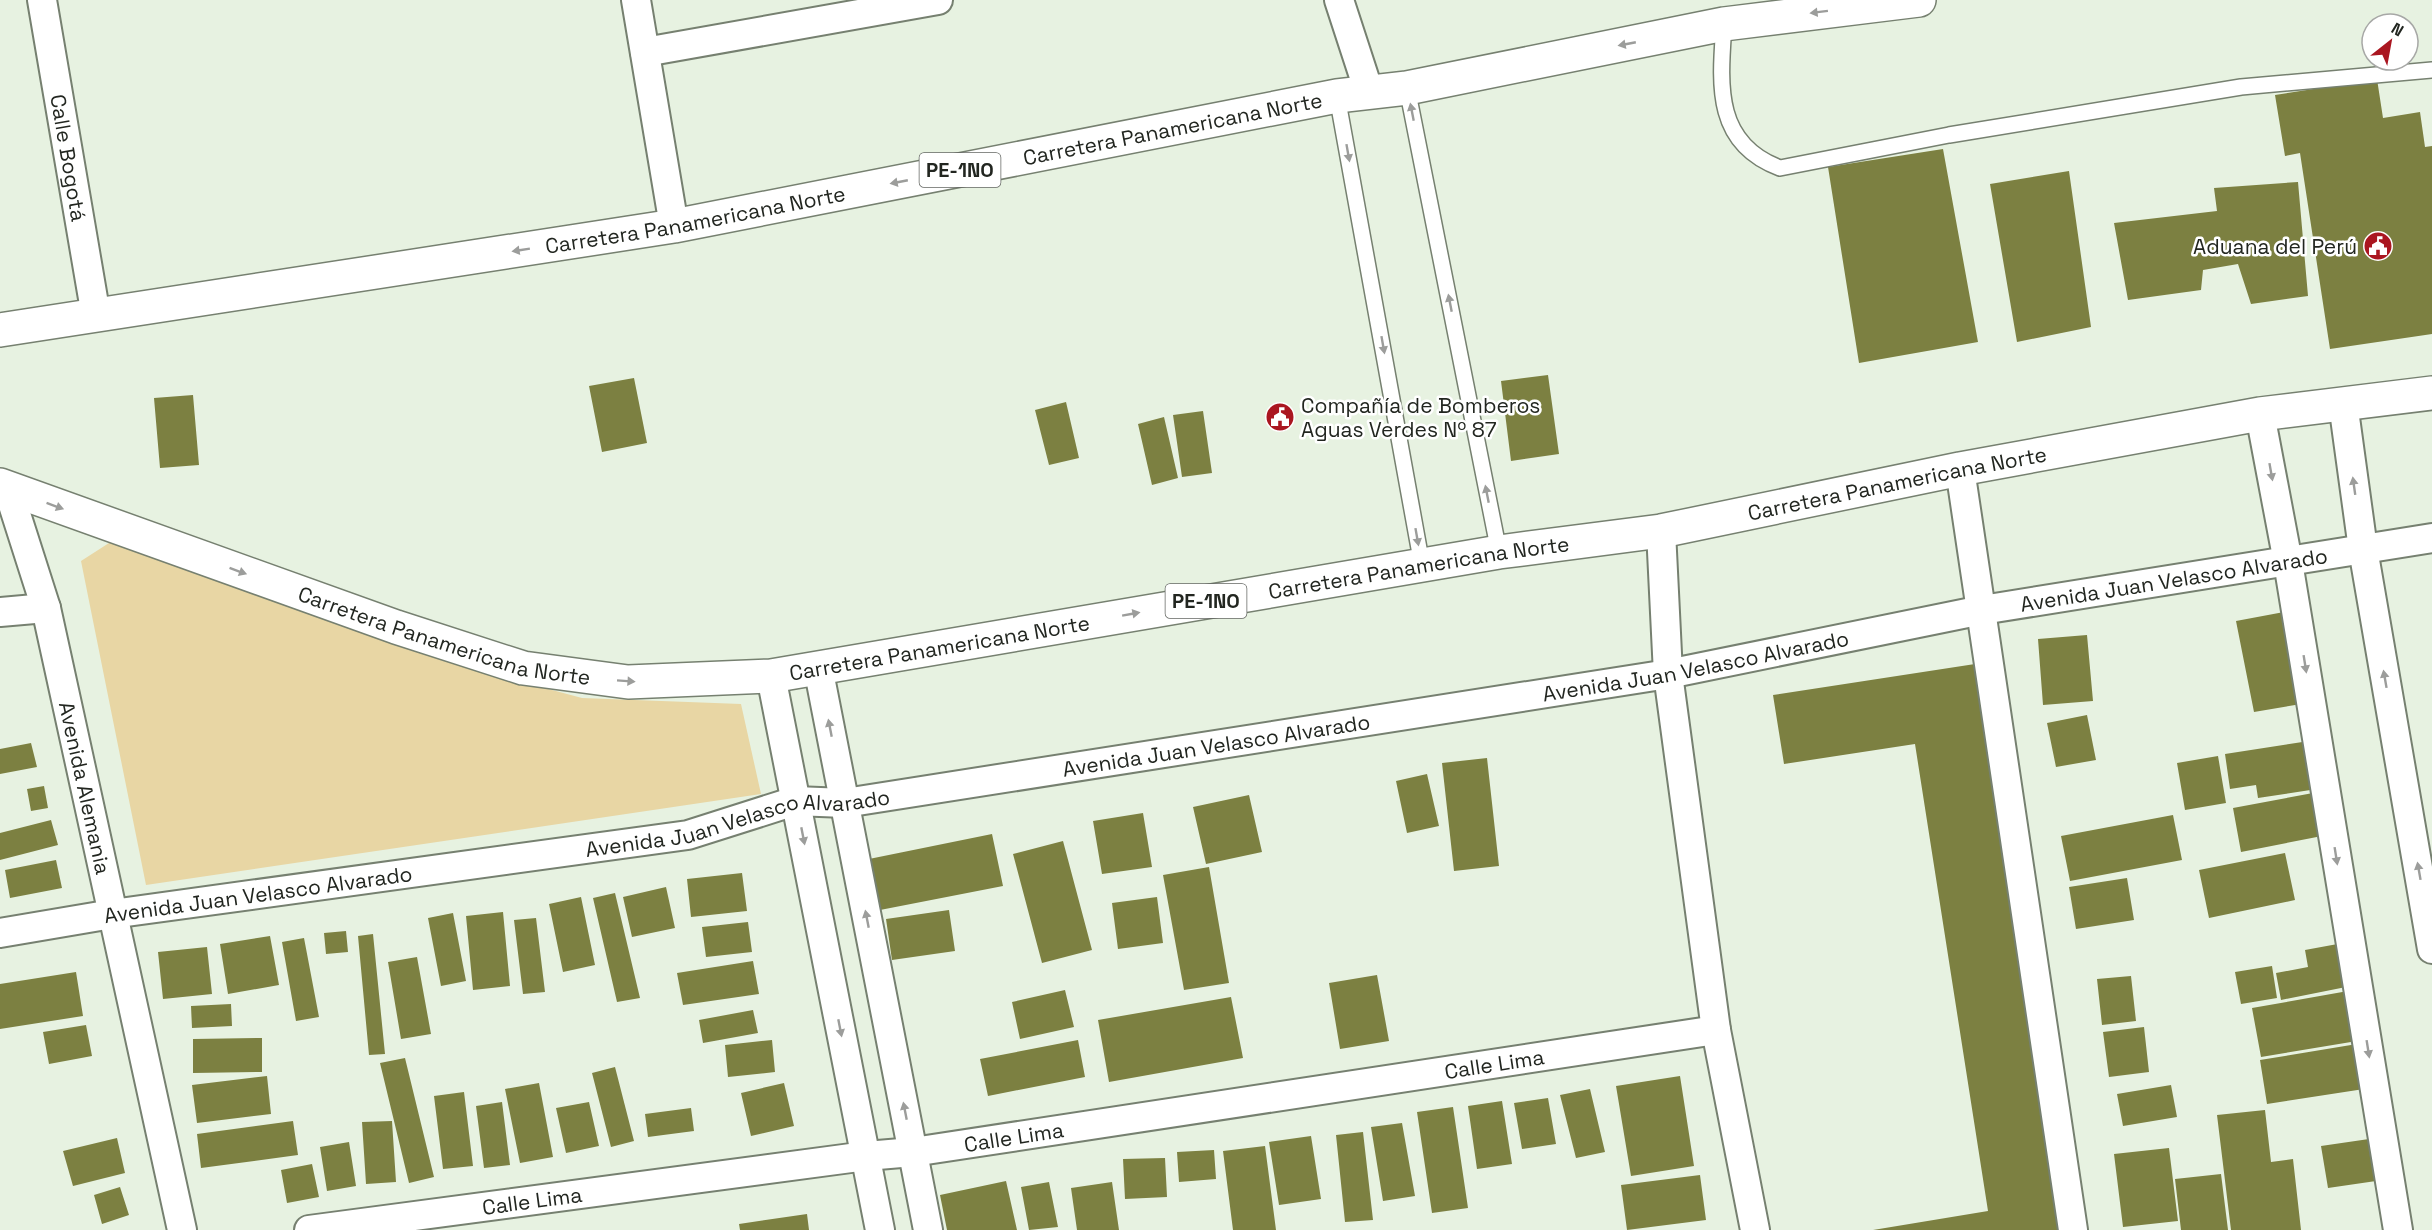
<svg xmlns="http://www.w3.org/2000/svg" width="2432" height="1230" viewBox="0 0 2432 1230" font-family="'Space Grotesk',sans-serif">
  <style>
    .green { fill: #e8d6a4 }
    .building { fill: #7c8041 }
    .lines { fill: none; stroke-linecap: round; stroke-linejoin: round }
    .service-casing { stroke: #768070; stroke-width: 18 }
    .minor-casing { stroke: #768070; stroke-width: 32 }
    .primary-casing { stroke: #768070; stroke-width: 36 }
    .service { stroke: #fff; stroke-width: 15 }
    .minor { stroke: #fff; stroke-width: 28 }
    .primary { stroke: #fff; stroke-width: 33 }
    .oneway { fill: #9c9d9b }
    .labels { text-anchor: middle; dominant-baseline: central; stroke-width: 5; stroke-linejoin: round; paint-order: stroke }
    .shield { fill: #fff; stroke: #646763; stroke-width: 1.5 }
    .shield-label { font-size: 20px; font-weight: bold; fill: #222620 }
    .street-label { font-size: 21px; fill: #222620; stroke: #fff }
    .poi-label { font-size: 21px; fill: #222620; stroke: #fff; text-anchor: end }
  </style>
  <rect width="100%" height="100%" fill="#e7f2e1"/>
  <path class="green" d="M135,542l309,119 138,37 159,6 20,90 -615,91 -65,-324 28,-18z"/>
  <path class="building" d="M2377,79l6,39 37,-6 5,35 7,-1v188l-102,15 -30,-196 -15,3 -10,-61z
    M1943,149l35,193 -119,21 -31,-196z
    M2069,171l22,156 -74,15 -27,-158z
    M2298,182l10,114 -57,8 -13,-40 -35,6 -2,20 -73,10 -14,-77 103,-12 -3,-23z
    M1548,375l11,79 -48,7 -10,-80z
    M634,378l13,65 -45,9 -13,-66z
    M193,395l6,70 -39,3 -6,-70z
    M1066,402l13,56 -30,7 -14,-55z
    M1203,411l9,62 -30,4 -9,-62z
    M1164,417l14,61 -26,7 -14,-61z
    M2284,612l17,92 -47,8 -18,-91z
    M2087,635l6,66 -50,4 -5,-66z
    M1975,664l89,566h-191l115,-19 -73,-467 -131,20 -11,-69z
    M2087,715l9,45 -40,7 -9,-44z
    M2309,741l8,48 -59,9 -2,-13 -26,4 -5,-35z
    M31,743l6,24 -37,7v-25z
    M2218,756l8,47 -41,7 -8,-47z
    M1487,758l12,108 -45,5 -12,-108z
    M1427,774l12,52 -32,7 -11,-52z
    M44,786l4,22 -17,3 -4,-22z
    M2313,793l9,43 -81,16 -8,-44z
    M1249,795l13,57 -56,12 -13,-57z
    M1143,813l9,54 -50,7 -9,-53z
    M2173,815l9,45 -112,21 -9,-45z
    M51,820l7,25 -58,15v-27z
    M992,834l11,52 -123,24 -11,-51z
    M1063,841l29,109 -50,13 -29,-109z
    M2285,853l10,47 -86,18 -10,-48z
    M56,860l6,28 -52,10 -5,-28z
    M1209,867l20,116 -45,7 -21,-115z
    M742,873l5,38 -56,6 -4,-38z
    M2127,878l7,42 -58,9 -7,-42z
    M666,887l9,41 -43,9 -9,-40z
    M615,893l25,105 -23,4 -24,-104z
    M581,897l14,68 -32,7 -14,-68z
    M1157,897l6,46 -45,6 -6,-46z
    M949,910l6,41 -63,9 -6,-41z
    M503,912l7,74 -37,4 -7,-74z
    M453,913l13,68 -25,5 -13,-68z
    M536,918l9,74 -22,2 -9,-74z
    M748,922l4,30 -46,5 -4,-30z
    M346,931l2,21 -22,2 -2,-21z
    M373,934l12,120 -16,1 -11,-119z
    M270,936l9,49 -51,9 -8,-50z
    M304,938l15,79 -23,4 -14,-79z
    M2343,943l8,43 -70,14 -5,-27 32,-6 -3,-17z
    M207,947l5,47 -49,5 -5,-47z
    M417,957l14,77 -30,5 -13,-77z
    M753,961l6,33 -76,11 -6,-32z
    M2272,966l5,32 -36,6 -6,-32z
    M76,972l7,44 -83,13v-45z
    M1377,975l12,66 -49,8 -11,-66z
    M2131,976l5,45 -34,4 -5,-46z
    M1065,990l9,37 -54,12 -8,-37z
    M2348,991l9,50 -96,16 -9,-49z
    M1231,997l12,61 -134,24 -11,-62z
    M231,1004l1,22 -40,2 -1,-22z
    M753,1010l5,23 -55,10 -4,-23z
    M86,1025l6,31 -43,8 -6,-32z
    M2144,1027l5,45 -40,5 -6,-45z
    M262,1038v34l-69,1v-34z
    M772,1040l3,32 -47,5 -3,-32z
    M1078,1040l7,37 -97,19 -8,-37z
    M2357,1044l7,45 -97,15 -7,-44z
    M405,1058l29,119 -25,6 -29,-120z
    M615,1067l19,74 -23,6 -19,-74z
    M267,1076l4,38 -74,9 -5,-38z
    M1680,1076l14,90 -63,10 -15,-90z
    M539,1083l14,74 -33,6 -15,-74z
    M784,1083l10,43 -43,10 -10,-43z
    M2171,1085l6,32 -54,9 -6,-32z
    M1590,1089l15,63 -29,6 -16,-63z
    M464,1092l9,74 -30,3 -9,-73z
    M1548,1098l8,46 -34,5 -8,-46z
    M1502,1101l10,63 -35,5 -9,-63z
    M502,1102l8,63 -26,3 -8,-62z
    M589,1102l10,44 -33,7 -10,-45z
    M1453,1107l15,101 -36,5 -15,-101z
    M691,1108l3,23 -46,6 -3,-23z
    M2265,1110l6,52 22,-3 8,71h-70l-14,-115z
    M293,1121l5,34 -97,13 -4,-34z
    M392,1121l4,61 -30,2 -4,-62z
    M1402,1123l13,73 -32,5 -12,-74z
    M1363,1132l10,88 -28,2 -9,-87z
    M1311,1136l10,63 -42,6 -10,-63z
    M117,1138l8,35 -52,13 -10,-35z
    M2369,1139l7,42 -48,7 -7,-42z
    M349,1142l7,44 -29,5 -7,-44z
    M1265,1146l11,84h-43l-10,-79z
    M2169,1148l9,73 -55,6 -9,-73z
    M1214,1150l2,29 -37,3 -2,-30z
    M1165,1158l2,39 -42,2 -2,-40z
    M312,1164l7,33 -32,6 -6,-33z
    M2221,1174l7,56h-47l-6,-51z
    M1700,1175l6,45 -79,10 -6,-45z
    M1006,1181l11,49h-70l-7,-35z
    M1049,1182l9,45 -29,3 -8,-43z
    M1112,1182l7,48h-42l-6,-42z
    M120,1187l9,28 -27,9 -8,-29z
    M807,1214l2,16h-69l-1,-6z"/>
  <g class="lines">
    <g class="service-casing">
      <path id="service" d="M1724,24c-4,59 -11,119 56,144l169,-33 292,-48 191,-17
        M1407,88l92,464
        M1337,96l85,469"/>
    </g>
    <g class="minor-casing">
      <g id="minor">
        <path id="s1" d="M42,0l54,316"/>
        <path d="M636,0l38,226"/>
        <path d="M1339,0l30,92"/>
        <path d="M645,52l293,-52"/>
        <path d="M2343,403l20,146 69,400"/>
        <path d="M2260,414l28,148 110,668"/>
        <path d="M1960,469l113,761"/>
        <path id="s2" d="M8,489l38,119 136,622"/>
        <path d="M1661,531l7,143 48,356 39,200"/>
        <path d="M0,612l46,-4"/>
        <path d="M818,667l110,563"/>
        <path d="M771,676l109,554"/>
        <path id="s3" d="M0,933l112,-19 576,-79 107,-34 50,2 823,-129 314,-64 450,-72"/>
        <path id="s4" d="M309,1230l557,-74 47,-4 803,-122"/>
      </g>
    </g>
    <g class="primary-casing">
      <g id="primary">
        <path id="s5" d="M0,330l674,-104 663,-130 70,-8 317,-64 195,-24"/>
        <path id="s6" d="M0,485l396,142 127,41 105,14 143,-6 728,-124 162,-21 299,-62 300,-55 172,-21"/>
      </g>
    </g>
    <use href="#service" class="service"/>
    <use href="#minor" class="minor"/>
    <use href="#primary" class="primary"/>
  </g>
  <defs><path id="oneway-solid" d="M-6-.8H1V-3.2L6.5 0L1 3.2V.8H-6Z" transform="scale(1.5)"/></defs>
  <g class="oneway">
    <use href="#oneway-solid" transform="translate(1819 12) rotate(173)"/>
    <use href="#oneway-solid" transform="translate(1627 44) rotate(169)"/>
    <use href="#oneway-solid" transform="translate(1412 112) rotate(-101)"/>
    <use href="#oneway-solid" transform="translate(1348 153) rotate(80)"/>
    <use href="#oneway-solid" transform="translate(899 182) rotate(169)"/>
    <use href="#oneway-solid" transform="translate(521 250) rotate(171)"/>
    <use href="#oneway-solid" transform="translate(1450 303) rotate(-101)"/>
    <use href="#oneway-solid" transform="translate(1383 345) rotate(80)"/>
    <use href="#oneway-solid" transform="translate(2271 472) rotate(80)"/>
    <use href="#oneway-solid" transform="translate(2354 486) rotate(-98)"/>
    <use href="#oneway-solid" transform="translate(1487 494) rotate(-101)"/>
    <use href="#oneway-solid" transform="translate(55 506) rotate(20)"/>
    <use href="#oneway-solid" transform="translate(1417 537) rotate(80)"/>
    <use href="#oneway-solid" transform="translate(238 571) rotate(20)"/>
    <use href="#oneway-solid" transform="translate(1131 614) rotate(-10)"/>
    <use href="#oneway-solid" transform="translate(2305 664) rotate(81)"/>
    <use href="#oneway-solid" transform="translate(2385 679) rotate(-100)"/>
    <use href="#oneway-solid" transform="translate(626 681) rotate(4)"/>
    <use href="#oneway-solid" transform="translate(830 728) rotate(-101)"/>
    <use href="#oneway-solid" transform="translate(803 836) rotate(79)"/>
    <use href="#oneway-solid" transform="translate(2336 856) rotate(81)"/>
    <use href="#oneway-solid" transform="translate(2419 871) rotate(-100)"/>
    <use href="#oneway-solid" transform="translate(867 919) rotate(-101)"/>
    <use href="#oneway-solid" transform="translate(840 1028) rotate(79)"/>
    <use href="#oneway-solid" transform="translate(2368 1049) rotate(81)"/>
    <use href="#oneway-solid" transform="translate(905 1111) rotate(-101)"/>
  </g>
  <defs>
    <g id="civic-disc" transform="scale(1.5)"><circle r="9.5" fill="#aa1620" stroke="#fff"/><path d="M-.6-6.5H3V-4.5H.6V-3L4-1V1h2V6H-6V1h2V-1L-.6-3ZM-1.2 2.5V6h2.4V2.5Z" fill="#fff"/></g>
  </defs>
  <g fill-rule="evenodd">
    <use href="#civic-disc" x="2378" y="246"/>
    <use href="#civic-disc" x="1280" y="417"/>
  </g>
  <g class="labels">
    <g class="shield">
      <rect x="919.5" y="153" width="81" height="34" rx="4.5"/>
      <rect x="1165.5" y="584" width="81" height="34" rx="4.5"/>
    </g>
    <g class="shield-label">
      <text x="960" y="170">PE-1NO</text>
      <text x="1206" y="601">PE-1NO</text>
    </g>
    <g class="street-label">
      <text stroke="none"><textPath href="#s5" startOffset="1190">Carretera Panamericana Norte</textPath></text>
      <text stroke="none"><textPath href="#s1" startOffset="160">Calle Bogotá</textPath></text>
      <text stroke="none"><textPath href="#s5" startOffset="704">Carretera Panamericana Norte</textPath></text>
      <text stroke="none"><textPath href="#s6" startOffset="1946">Carretera Panamericana Norte</textPath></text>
      <text stroke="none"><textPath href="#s6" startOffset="1460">Carretera Panamericana Norte</textPath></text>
      <text stroke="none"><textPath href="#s3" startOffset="2205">Avenida Juan Velasco Alvarado</textPath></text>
      <text stroke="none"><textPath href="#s6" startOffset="470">Carretera Panamericana Norte</textPath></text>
      <text stroke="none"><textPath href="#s6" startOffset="974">Carretera Panamericana Norte</textPath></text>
      <text stroke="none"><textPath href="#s3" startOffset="1719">Avenida Juan Velasco Alvarado</textPath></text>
      <text stroke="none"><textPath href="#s3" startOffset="1233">Avenida Juan Velasco Alvarado</textPath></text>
      <text stroke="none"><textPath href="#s2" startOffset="309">Avenida Alemania</textPath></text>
      <text stroke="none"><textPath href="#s3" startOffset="747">Avenida Juan Velasco Alvarado</textPath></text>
      <text stroke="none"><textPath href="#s3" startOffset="261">Avenida Juan Velasco Alvarado</textPath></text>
      <text stroke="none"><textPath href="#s4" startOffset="1197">Calle Lima</textPath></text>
      <text stroke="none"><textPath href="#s4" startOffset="711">Calle Lima</textPath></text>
      <text stroke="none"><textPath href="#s4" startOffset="225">Calle Lima</textPath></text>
    </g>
    <g class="poi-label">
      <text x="2357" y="246">Aduana del Perú</text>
      <text x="1301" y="405" text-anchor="start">Compañía de Bomberos<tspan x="1301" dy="24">Aguas Verdes Nº 87</tspan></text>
    </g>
  </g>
  <g transform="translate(2390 42) rotate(31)"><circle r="28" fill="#ffffff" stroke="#a7a8a6" stroke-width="1.5"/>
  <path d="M0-4.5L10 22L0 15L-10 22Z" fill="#aa1620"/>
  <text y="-9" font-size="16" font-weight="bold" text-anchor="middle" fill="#222620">N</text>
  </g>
</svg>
